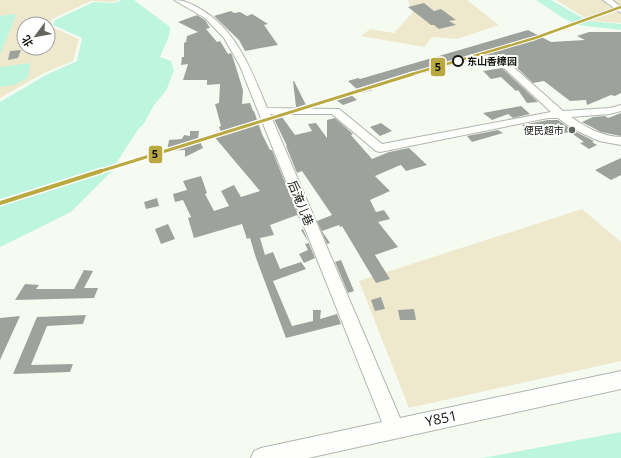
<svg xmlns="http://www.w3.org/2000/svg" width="621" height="458" viewBox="0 0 621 458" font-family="'Open Sans','Noto Sans SC',sans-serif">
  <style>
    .green { fill: #eee9cd; fill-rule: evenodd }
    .water { fill: #bdf5de }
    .building { fill: #9da39c }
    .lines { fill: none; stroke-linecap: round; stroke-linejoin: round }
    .minor-casing { stroke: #b1b5ae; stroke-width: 2 }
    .minor { fill: #fefefd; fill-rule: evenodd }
    .metro-1-far2-casing { stroke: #fff; stroke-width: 4.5 }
    .metro-1-far1-casing { stroke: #fff; stroke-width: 5.5 }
    .metro-1-casing { stroke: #fff; stroke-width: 7 }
    .metro-1-far2 { stroke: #baa940; stroke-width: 2.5 }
    .metro-1-far1 { stroke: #baa940; stroke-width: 3 }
    .metro-1 { stroke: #baa940; stroke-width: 4 }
    .stop-dot { fill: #fff; stroke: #12160f; stroke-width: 2 }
    .poi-dot { fill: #62665e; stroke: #fff; stroke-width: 1.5 }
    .labels { text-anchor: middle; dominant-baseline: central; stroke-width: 4; stroke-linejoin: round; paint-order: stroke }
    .far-stop-label { font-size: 10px; font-weight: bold; fill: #12160f; stroke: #fff; text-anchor: start }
    .far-poi-label { font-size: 10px; fill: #12160f; stroke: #fff; text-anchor: end }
    .street-label { font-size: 12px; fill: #12160f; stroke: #fff }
    .near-street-label { font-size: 14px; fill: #12160f; stroke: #fff }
    .line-badge { stroke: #fff; stroke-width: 1.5 }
    .pale-badge-label { font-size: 11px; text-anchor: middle; font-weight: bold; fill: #111 }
  </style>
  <rect width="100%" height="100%" fill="#f6fbf2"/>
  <path class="green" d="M0,0h119l-5,2 -23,-1 -39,18 -2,7 29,13 -6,22 -29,12 -44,25zM24,24h24v24h-24z
    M408,0h59l32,25 -42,14 -25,-2 -8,10 -63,-11 9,-7 24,4 19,-21z
    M556,0h65v23l-31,-2z
    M582,209l39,33v119l-212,47 -50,-127z"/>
  <path class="water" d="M122,0h12l36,27 -1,9 -9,21 11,4 3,9 -8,21 -12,14 -11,20 -4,3 -29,45 -39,39 -71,35v-145l46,-27 31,-14 5,-23 -29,-13 2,-5 39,-18 20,1z
    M536,0h15l37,21 33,3v6l-43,-5 -15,-7z
    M14,14l2,1 -16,40v-39z
    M30,63l-2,15 -14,7 -14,2v-20z
    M621,432v26h-139z"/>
  <path class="building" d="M424,3l10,8 7,-2 15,11 -7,1 7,4 -17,4 -5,-4h-3l-23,-18z
    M231,11l3,2 6,-1 7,4 5,-2 16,10 -4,1 14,20 -33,6 -6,-11 -25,-24z
    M197,15l8,5 5,8 -4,1 11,13 3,-1 8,13 3,-1 2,5 10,32 -1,14 8,-1 3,8h1l8,23 8,16h2l28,70 -3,-5 -27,10 4,10 -14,3 5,17 8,-3 7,17 21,-7 5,7 -33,12 19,45 21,-5v-11h8l-1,9 17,-5 4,10 -55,14 -30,-80 -6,-20 -3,1 -5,-15 -48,14 -6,-20 3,-1 -8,-17 -8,2 -2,-8 14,-4 -4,-9 18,-5 6,17 -2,1 9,17 15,-5 -8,-15 13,-6 7,12 19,-6 -48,-57 9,-2 -2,-5 2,-1 -6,-22 4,-1 1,-19 -13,1v-5h-24l5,-16 -7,1 1,-8h2v-14l2,-1 1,-6 11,-4 -20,-10z
    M528,30l23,12 34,-2 -8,-4 12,-4h32v61l-6,3 -4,-1 -24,10 -1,-5 -16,1 -26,-20 -11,2 -18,-17h4l-32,-11 -116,33 2,2 -12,3 -13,-12 10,-3 2,1z
    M21,50l-3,8 -10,2 2,-9z
    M502,68l33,31 3,3 -11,1 -9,-13 -2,1 -15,-14 -10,2 -8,-8z
    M293,81h1l13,26h-11z
    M350,94l7,6 -14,5 -7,-5z
    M521,106l9,8 -17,4 -5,-4 -16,6 -9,-7z
    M621,113v23l-20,-4 -19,-10 11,-5 12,-1 3,2z
    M282,117l13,18 17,-4 -4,-7 8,-1 11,15v-18l8,-2 18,16 -2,1 21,24 17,-7 20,-4 18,17 -21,6 -5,-6 -3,1 -23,10 15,15 -20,9 6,12 8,-2 6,9 -12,3 20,25 -23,8 15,24 -14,4 -34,-57 -2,1 -1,-2 -17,6 8,12 -3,1 -10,-23 15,-6 -30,-44 -5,2 -11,-27h1l-13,-27z
    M548,120h10l14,10 22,11 -2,1 5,3 -8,4 -9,-6 4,-1 -14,-10 -20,4 -16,-12 -10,3 -2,-2z
    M381,123l11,8 -12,5 -10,-9z
    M498,130l5,3 -31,9 -5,-6z
    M190,131h9l-1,7 5,10 -18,9v-7l-18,1 2,-11 13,-1 2,-4 6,1z
    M621,158v17l-10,5 -16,-10z
    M157,198l2,8 -13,3 -2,-7z
    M168,224l7,15 -14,5 -6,-15z
    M303,229l12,29 -11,5 -5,-9 9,-4 -3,-6 4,-1 -8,-13z
    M341,260l13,31 -6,2 -13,-31z
    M84,270l9,1 -9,17h14l-4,10 -79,2 10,-16 14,1 -3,4h38z
    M381,297l4,12 -10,2 -4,-11z
    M414,309l2,11h-16l-2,-10z
    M86,315l-3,9 -36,2 -16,39 42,-1 -3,8 -57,2 24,-57z
    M20,316l-20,44v-42z"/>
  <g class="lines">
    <g class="minor-casing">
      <path id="minor" d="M174,0c10,0 15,3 23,7 39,21 54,62 70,101l72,1 43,35 169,-32 -46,-43 -2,-2 2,-2h6l52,46 47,-3 11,-3v6l-11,3 -39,3c15,10 31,20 50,20v8l-22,-4 -26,-12 -15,-11h-10l-168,34 -4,-1 -44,-37h-62l130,304 221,-47v18l-313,69h-57l3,-7 7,-3 121,-26 -142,-356 -16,-28 -19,-20z
        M603,0h9l9,7v6z"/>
    </g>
    <use href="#minor" class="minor"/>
    <g class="metro-1-far2-casing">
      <path id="metro-1-far2" d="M409,75l126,-37 86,-31"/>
    </g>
    <g class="metro-1-far1-casing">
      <path id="metro-1-far1" d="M98,172l315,-98"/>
    </g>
    <g class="metro-1-casing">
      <path id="metro-1" d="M0,203l101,-32"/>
    </g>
    <use href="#metro-1-far2" class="metro-1-far2"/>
    <use href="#metro-1-far1" class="metro-1-far1"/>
    <use href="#metro-1" class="metro-1"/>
  </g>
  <circle class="stop-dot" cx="458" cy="61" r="5"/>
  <circle class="poi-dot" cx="572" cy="130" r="4"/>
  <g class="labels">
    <g class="far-stop-label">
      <text x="467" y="61">东山香樟园</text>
    </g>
    <g class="far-poi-label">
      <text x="564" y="130">便民超市</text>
    </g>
    <g class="street-label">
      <text transform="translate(301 203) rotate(68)">后淹儿巷</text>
    </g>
    <g class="near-street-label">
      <text transform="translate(441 418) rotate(-12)">Y851</text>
    </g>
  </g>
  <g class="line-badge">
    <rect x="430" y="57" width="16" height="20" rx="4" fill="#baa940"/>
    <rect x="148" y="145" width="15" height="19" rx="4" fill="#baa940"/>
  </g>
  <g class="pale-badge-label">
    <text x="438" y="71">5</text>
    <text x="155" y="158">5</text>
  </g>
  <g transform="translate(36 36) rotate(238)"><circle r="19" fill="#ffffff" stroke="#a0a29f"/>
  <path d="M0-3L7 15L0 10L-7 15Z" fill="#62665e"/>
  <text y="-6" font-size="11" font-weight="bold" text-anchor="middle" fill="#12160f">北</text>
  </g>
</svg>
